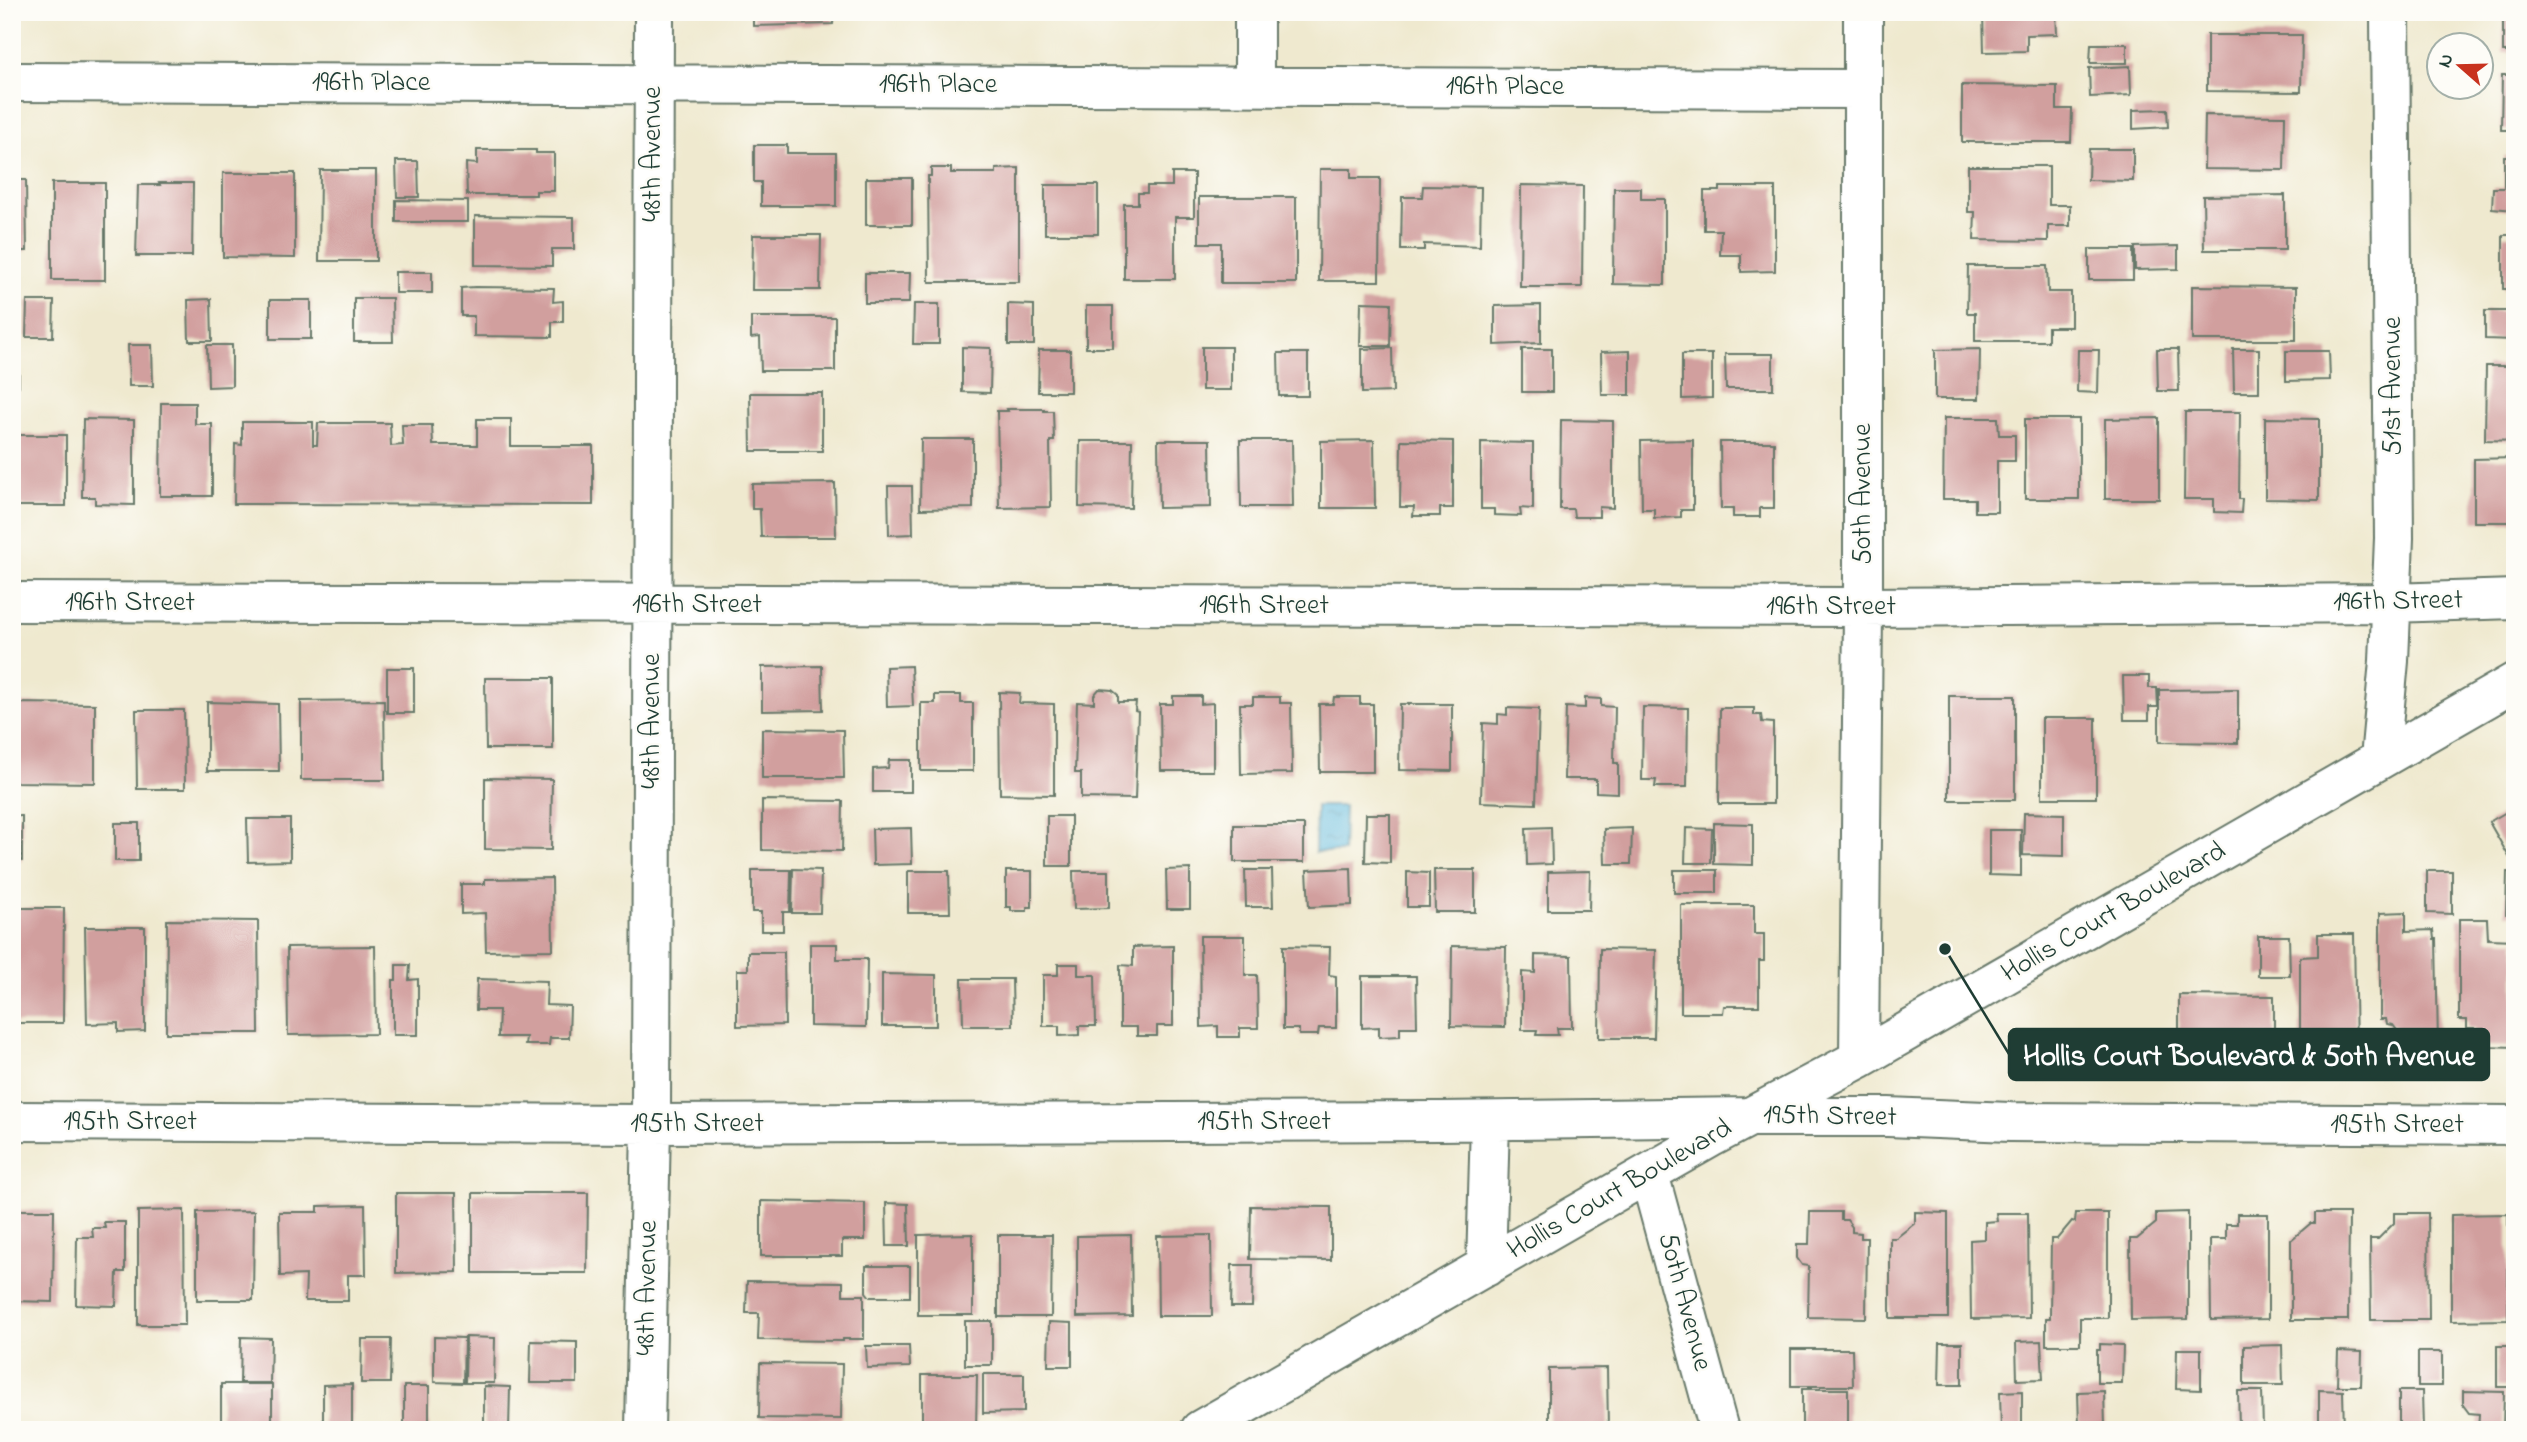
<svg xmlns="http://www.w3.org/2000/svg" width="2527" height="1442" viewBox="0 0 2527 1442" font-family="'Indie Flower',sans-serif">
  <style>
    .water { fill: url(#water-ripples); stroke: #407c89; stroke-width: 2 }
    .building { fill: #d19f9e }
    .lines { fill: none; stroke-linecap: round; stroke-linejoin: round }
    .street-casing { stroke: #68796a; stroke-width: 42 }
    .street { stroke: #fff; stroke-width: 38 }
    .labels { text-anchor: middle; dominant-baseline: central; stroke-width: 5; stroke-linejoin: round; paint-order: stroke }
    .street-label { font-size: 28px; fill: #1f3d34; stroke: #fdfcf7 }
    .leader { fill: none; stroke: #1f3d34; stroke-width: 2.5 }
    .callout-dot { fill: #1f3d34; stroke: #fdfcf7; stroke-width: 2.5 }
    .callout { fill: #1f3d34; stroke: #1f3d34; stroke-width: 2.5 }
    .callout-label { font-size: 30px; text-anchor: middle; font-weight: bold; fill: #fff }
  </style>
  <defs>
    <pattern id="water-ripples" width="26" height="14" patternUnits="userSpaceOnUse" patternTransform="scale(1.75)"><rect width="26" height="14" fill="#60bade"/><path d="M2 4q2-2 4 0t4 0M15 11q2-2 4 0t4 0" fill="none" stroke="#4f98b5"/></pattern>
  </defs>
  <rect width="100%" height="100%" fill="#fdfcf7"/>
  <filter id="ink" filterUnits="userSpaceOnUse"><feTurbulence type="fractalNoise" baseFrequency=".0143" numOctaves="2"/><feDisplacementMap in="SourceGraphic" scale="14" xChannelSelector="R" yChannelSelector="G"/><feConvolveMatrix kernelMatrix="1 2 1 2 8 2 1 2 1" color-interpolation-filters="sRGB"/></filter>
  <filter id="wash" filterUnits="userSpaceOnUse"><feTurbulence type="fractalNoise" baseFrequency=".00686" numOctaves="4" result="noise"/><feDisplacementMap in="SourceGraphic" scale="28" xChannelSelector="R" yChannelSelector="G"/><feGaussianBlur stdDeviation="1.57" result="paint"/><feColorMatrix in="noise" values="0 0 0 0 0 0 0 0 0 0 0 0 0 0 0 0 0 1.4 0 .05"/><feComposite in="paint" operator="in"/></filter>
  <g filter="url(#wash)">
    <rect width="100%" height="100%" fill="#efe9cf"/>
    <path class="water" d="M1316,806h28l-1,46h-28z"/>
    <g id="blocks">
      <path class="building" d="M753,12h81l-1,12 -80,2z
        M1983,12h73l1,22 -30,1v16l-43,1z
        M2503,12h12v40h-12z
        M2207,35h95l-1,57 -94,-1z
        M2091,44h36v19h-37z
        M2130,66l1,29 -41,2 -1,-29z
        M2502,75h13v55h-14z
        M1962,85l95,1v23h15l-1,33h-109z
        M2167,109l1,18 -35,2v-19z
        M2205,115l80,1 -1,54 -80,-1z
        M754,145h33v8h49v53h-75v-24h-7z
        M2089,149h44v32l-45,-1z
        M477,150h59v3h18v38h-18v4h-69l-1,-32 11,1z
        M2504,156h11v54l-23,-2 1,-20h11z
        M396,161h22l1,36h-22z
        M1968,166h81v39h21v21h-22v15l-74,-1 1,-28h-7z
        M931,168h20v5h45v-4l23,-1v114h-90l-1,-106h3z
        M1320,169h31v9h29l-1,103h-60z
        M320,170h56v91h-57z
        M223,173h72v85l-72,-1z
        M1172,173h22v44h-19v62h-51v-75h14v-11h9v-7h25z
        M866,178h46v47h-46z
        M12,180h14l1,71h-15z
        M52,183h53v97h-53z
        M159,183h34l-1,73h-56l2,-71h22z
        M1045,185h53v49h-53z
        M1521,185l62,1 -1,101h-62z
        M1423,186l58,1 -1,59 -56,-2v6h-23l1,-53h20z
        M1720,187h55v84l-34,1v-17h-21l1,-25h-17v-39h16z
        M1614,188h27v11h24v86l-52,-1z
        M2285,195v55h-81l-1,-54z
        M1199,197h97v86h-75v-40h-22z
        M396,200l72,1v21h-72z
        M475,216l99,1v32h-22v17l-77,-1z
        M753,235h68l-1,55h-68z
        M2503,235h12v54h-12z
        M2178,246v23l-43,1v-23z
        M2089,249h44v31h-44z
        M1968,266h79l1,26h23v35h-23v14h-73v-28h-8z
        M395,272h37v21h-37z
        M865,273h45l-1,30h-44z
        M2192,286l104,1v53h-104z
        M475,287l79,1 -1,14 10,-1v21h-11v15l-78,-1v-20h-13v-28z
        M354,298h38l1,44h-39z
        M211,299l1,42h-23l-1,-41z
        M270,300h41v39h-41z
        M27,301h27l-1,36h-27z
        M1361,302l30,1 -1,43h-30z
        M914,304h25v40h-26z
        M1008,304l26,1v40h-26z
        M1541,305v38l-46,2v-39z
        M1086,306h27v42h-27z
        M2485,311h30v29l-30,-1z
        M751,317h84v54h-74l-1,-34 -9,1z
        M12,345h7v41h-7z
        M128,345h24l1,41h-24z
        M207,345h25v41l-24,1z
        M962,347l29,1 -1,45 -28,-1z
        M1202,347h29v43h-29z
        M1392,348l1,44 -31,1v-44z
        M1522,349h30v43h-30z
        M1980,349l-1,50h-44v-49z
        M2157,349h21l1,42h-21z
        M2233,349h26v43h-25z
        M1039,350h31v42h-32z
        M2078,350h21l-1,43 -21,-1z
        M1630,351v44h-28l-1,-43z
        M2286,351h43l1,29 -44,1z
        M1278,353h30v43h-29z
        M1682,354h30v44l-30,1z
        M1725,354h48v35h-47z
        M2486,366h29v75l-30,-1z
        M750,393h72v58h-71z
        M161,403h34v21h17v72h-52z
        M1007,409h37v2h9l1,30h-4l1,66 -52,1 -2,-97h11z
        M2185,412h55l-1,87h3l-1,14 -27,-1v-13h-30z
        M1944,418h54l1,17h16v26h-18v51h-22v-13h-32z
        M2159,418v81h-54v-80z
        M2265,418l54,1v81l-54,-1z
        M83,419l51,1v85l-39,-1v-7h-13z
        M477,419h34v27h82v59l-359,-1 1,-60 7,1v-23h71v23h4l1,-22h72l1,23 12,-1 -1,-20h30l1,20h44z
        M2025,419h54v80h-54z
        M1561,420l52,1v87l-14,-1v10h-25l-1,-8h-13z
        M12,435h54v71h-54z
        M921,439h52v69l-53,1z
        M1158,440h52l1,67 -52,1z
        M1240,440h52l1,67h-52z
        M1374,440l1,68h-54v-67z
        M1401,440l52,1v67h-13v8h-27l1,-9h-14z
        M1693,440v70h-12v7l-27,1v-9h-12l-1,-68z
        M1080,441h52l-1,67 -52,-1z
        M1481,442l52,1v66l-13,-1 1,8 -27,-1v-6h-13z
        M1720,442h54v66h-14v9h-27v-8h-12z
        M2515,458v64h-41v-63z
        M835,483l1,54h-75l-1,-28h-8v-25z
        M888,486h24l1,48 -24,1z
        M822,666l1,44 -61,1v-44z
        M911,666l2,40 -26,1 -1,-40z
        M387,668h27v45h-27z
        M2123,676h26v12h8l1,19h-9v13h-25z
        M485,678h68v71h-67z
        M1099,689l13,1 6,5v7h18l-1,9 3,1 -3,87 -54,-1v-25h-6l2,-71 17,1v-8z
        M2238,689v54l-79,-1v-52z
        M999,692l21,1 -1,10 35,1v91l-54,-1z
        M935,695h26v8h12v68h-52v-68h14z
        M1173,696h28v8l12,-1v68h-52l-1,-67h13z
        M1949,696h66v104h-66z
        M1253,697h27v6h11l1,70 -51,1 -1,-70h13z
        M1334,697h26v7h13v68h-53l-1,-68h14z
        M1585,698l16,1v7l14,1 -1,56h4v30l-22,-1v-13h-32l2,-72 19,1z
        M384,700l1,80h-84v-79z
        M207,702l71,2 1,67h-72z
        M15,703l80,1v79l-80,-1z
        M1400,704h52v67l-53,-1z
        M1643,707l45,1 -1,79h-32l1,-7h-14z
        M1507,708l32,1 -3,95 -55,-2 2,-79 15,1v-10l9,1z
        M1720,708h34v7h7l1,7 11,1v81h-54z
        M136,710h48l1,79h-48z
        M2042,718h54v80h-54z
        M762,729l81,1 1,48h-82z
        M889,760h22v32h-38v-23l15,-1z
        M485,778l67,1 -1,71 -66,-1z
        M762,800l81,1 -1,50 -80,-1z
        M2508,811l7,12v38l-3,1 -23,-40z
        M2024,813l40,1v42l-41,-1z
        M1366,814h24v49l-25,-1z
        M12,816h10v45h-10z
        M1047,816h24v50h-24z
        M247,819h43v42l-42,1z
        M115,823h24v38h-24z
        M1714,823l39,1v41l-39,-1z
        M1234,825h70v37h-70z
        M1551,827l1,37 -25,1 -1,-37z
        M911,828l1,36 -39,1 -1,-36z
        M1632,828l-1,36h-26l-1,-35z
        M1686,828l26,1 -1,34h-26z
        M1989,830h32v46l-32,-1z
        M1351,868l1,37 -43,2 -2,-37z
        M793,869l28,1 -1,43h-28z
        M1190,869v40h-23l-1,-39z
        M752,870h39l-1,42h-7v19h-22v-19h-9z
        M1245,870h27l1,37h-27z
        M1434,870h41v42h-40z
        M1674,870h43v23h-43z
        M908,871h41l1,42h-42z
        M1006,871h26v36h-5v4h-16v-4h-5z
        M1073,871h36v37l-35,1z
        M1590,871l-1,39h-41v-38z
        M2427,871h25v43l-25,-1z
        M1407,872l22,1v34h-22z
        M2507,872h8v42h-9z
        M552,878l1,72 -67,1 -1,-38 -24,1v-30h24v-5z
        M1681,905h73v29h10v27h-5v45h-35l-1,7h-42z
        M12,908h52l-1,115h-51z
        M2406,912v19l27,-1 1,9h2l2,106 -31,1 -1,-9h-4l-9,-12 -6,-1 -1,-5h-6v-106z
        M2459,919h28l1,20 27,1v107l-32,-1 1,-11h-10v-7h-7v-8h-8z
        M167,920l91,1 1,112h-93z
        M85,927h60v104l-27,1v-9l-31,1z
        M2318,934h36l2,117 -56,1v-95l18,-1z
        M1200,936h45v39h12l1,53h-18v9h-22v-11l-17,1z
        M2258,936h31l1,40h-32z
        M810,944h27v15h30l-1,68 -56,-1z
        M375,946l1,88 -88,1 -1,-88z
        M1173,946v80h-16v10h-20v-9h-17v-62l13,1v-19z
        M1283,946l47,1 -1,28 7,1v52h-17l-1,7h-19v-6h-16z
        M1452,946l54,1 -1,80 -54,-1z
        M1600,949l56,1 -2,88h-55z
        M748,952h36l1,73 -48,1v-56h11z
        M1535,955l36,1 1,72h-15l1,7h-22l1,-5h-15v-58l13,1z
        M1058,964h20v11h17l1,51h-17v9l-20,1v-10h-16v-51h15z
        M396,965h14l-1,15 9,-1v56h-25v-55h3z
        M882,974l54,1v51h-54z
        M1362,976h54l1,51h-17v9l-21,1v-10l-17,1z
        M477,979l70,2 -1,24 24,1 -1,32h-19l-1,7h-24l1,-8h-28l1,-27h-23z
        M962,979h50l1,47h-50z
        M2179,995l95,1v56l-95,-1z
        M396,1193h60l1,79 -61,1z
        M473,1193h115l-1,80h-114z
        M761,1201l104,2v37h-23v16h-81z
        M886,1203l22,1 1,42h-22z
        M365,1205l1,70h-18v26h-43l1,-26 -26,1 -1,-64h39v-6z
        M1251,1206l80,1v53l-81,-1z
        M12,1210h42l-1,92 -41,-1z
        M184,1210l1,115h-47v-114z
        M254,1211l-1,89h-56v-88z
        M1810,1212h31v8h6l5,7v5l9,1v5h6l-1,80 -58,-1 1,-51 -7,-1 -5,-7v-14h12z
        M1915,1212l33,1v105h-58v-80h6l19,-15z
        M2188,1212v107l-57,1 -1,-81h7l19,-16v-10z
        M1996,1213h32l1,105 -58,1 -1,-79 15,-1v-17l12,-1z
        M2076,1213h32v105h-28v27h-34v-27h4l1,-79h6l15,-18 3,1z
        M2315,1213h34l-1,107h-57v-80l20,-17h4z
        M2394,1213h34l1,107h-58l-1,-81h8l16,-16z
        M2237,1214h31v105l-57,1 -1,-81h16v-15h11z
        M2508,1214v106l-57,1v-106z
        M104,1222h21v50h-8l-1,34 -40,-1 1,-68h16l-1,-9h13z
        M973,1234v81h-55v-80z
        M998,1235h54l-1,82h-53z
        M1131,1235l1,81 -55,1v-81z
        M1211,1235l1,81h-54l-1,-80z
        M1232,1265h21l-1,42h-21z
        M866,1266h44v31h-40l-4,-5z
        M747,1281l96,1v13h21v44h-21v2l-85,-1 1,-27h-13z
        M965,1321h27v44h-27z
        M1049,1322l23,1v43h-24z
        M241,1337l30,1 -1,45h-30z
        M434,1337l30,1 -1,45 -29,-1z
        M466,1337l29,1 -1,45h-29z
        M362,1339h29l-1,44h-29z
        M531,1341l46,1v41h-47z
        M2041,1341l2,38 -26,1 -1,-38z
        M1940,1343h22v42h-23z
        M2100,1344l23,1 -1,38h-25v-33h3z
        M2282,1345l1,40h-39v-39z
        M866,1346h43l1,21 -43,1z
        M2497,1346h18v41h-18z
        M1791,1349h61l1,37h-62z
        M2177,1349h24v41l-25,-1z
        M2338,1351l24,1 -1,34h-24z
        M2418,1352h24v34h-24z
        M760,1363l82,1 -1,55 -82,-1z
        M1607,1368l1,61 -66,1v-7l7,-1v-53z
        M983,1374h41v38l-41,1z
        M922,1375h55l-1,55h-54z
        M221,1384h51v45h-51z
        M352,1384v46h-29v-45z
        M404,1386h25v44h-25z
        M484,1386l26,1 -1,43h-25z
        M1802,1389h46v38h-46z
        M2319,1390l24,1 1,39h-25z
        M2022,1391v36l-21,1 -1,-36z
        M2104,1391l1,35 -4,1v3h-20l1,-4h-3l-1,-34z
        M2238,1391h24l1,39h-20v-5l-4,1z
        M2399,1391h23l1,39h-20l-1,-3h-3z
        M2463,1391l41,1 -1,38h-25l1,-16 -10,-1 -6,-8z
        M726,1425h42v5h-42z"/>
    </g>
  </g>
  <g filter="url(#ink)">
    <use href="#blocks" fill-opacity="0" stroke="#68796a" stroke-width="2"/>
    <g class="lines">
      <g class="street-casing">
        <path id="street" d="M1254,12v74
          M12,82l1851,7
          M12,602l1851,5 527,-4 125,-4
          M2380,759l9,-98 5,-123 -4,-526
          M1859,1059l4,-452v-595
          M12,1121l639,3 789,-3 309,-4h139l122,5 505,3
          M1649,1174l70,256
          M1486,1267l4,-146
          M645,1430l6,-306 3,-1112
          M1200,1430l510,-292 149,-79 656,-377"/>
      </g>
      <use href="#street" class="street"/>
    </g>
  </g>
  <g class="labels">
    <g class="street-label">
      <text x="371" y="83">196th Place</text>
      <text x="938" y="85">196th Place</text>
      <text x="1505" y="87">196th Place</text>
      <text transform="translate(653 154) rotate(-90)">48th Avenue</text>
      <text transform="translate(2393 386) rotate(-90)">51st Avenue</text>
      <text transform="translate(1863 494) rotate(-90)">50th Avenue</text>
      <text transform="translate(2398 602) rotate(-1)">196th Street</text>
      <text x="130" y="603">196th Street</text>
      <text x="697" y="605">196th Street</text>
      <text x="1264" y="606">196th Street</text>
      <text x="1831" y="607">196th Street</text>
      <text transform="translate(652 721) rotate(-90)">48th Avenue</text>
      <text transform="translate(2114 913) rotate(-30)">Hollis Court Boulevard</text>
      <text transform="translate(1830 1117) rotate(1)">195th Street</text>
      <text x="130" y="1122">195th Street</text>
      <text x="1264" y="1122">195th Street</text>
      <text x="697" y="1124">195th Street</text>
      <text x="2397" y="1125">195th Street</text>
      <text transform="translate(1620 1190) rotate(-30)">Hollis Court Boulevard</text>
      <text transform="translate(648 1288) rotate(-89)">48th Avenue</text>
      <text transform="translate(1684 1302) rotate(75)">50th Avenue</text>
    </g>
  </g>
  <path class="leader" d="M1945 949L2009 1054"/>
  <circle class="callout-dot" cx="1945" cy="949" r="7"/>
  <rect class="callout" x="2009" y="1029" width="480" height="51" rx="7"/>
  <g class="callout-label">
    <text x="2249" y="1065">Hollis Court Boulevard &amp; 50th Avenue</text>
  </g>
  <rect width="2527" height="1442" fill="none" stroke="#fdfcf7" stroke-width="42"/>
  <g transform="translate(2460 66) rotate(290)"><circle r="33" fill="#fdfcf7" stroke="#a4b0a9" stroke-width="2"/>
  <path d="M0-5L12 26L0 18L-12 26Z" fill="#c8321e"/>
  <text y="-10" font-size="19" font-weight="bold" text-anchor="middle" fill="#1f3d34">N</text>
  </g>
</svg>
